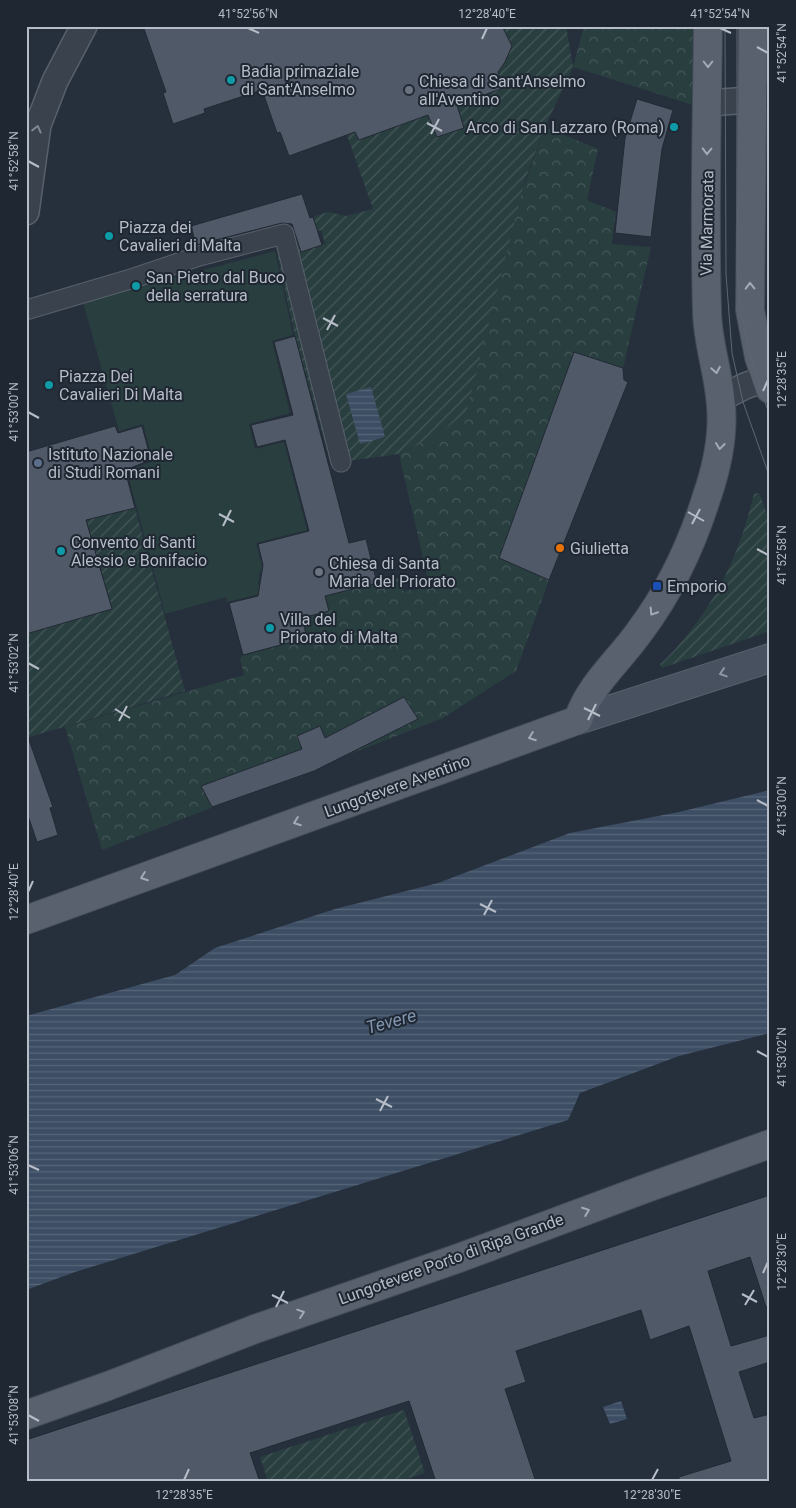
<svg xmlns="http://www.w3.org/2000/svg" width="796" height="1508" viewBox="0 0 796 1508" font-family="Roboto,sans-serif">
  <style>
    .forest { fill: url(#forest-crowns) }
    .park { fill: #293e3f }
    .garden { fill: url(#garden-furrows) }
    .water { fill: url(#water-rules) }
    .building { fill: #505967; stroke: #212934 }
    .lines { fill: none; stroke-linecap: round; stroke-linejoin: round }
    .pedestrian-casing { stroke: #58606b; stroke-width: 21 }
    .minor-casing { stroke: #58606b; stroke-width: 28 }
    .secondary-casing { stroke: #58606b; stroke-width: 30 }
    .primary-casing { stroke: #434b56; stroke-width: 30 }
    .pedestrian { stroke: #3a424d; stroke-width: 19 }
    .minor { stroke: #3a424d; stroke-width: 25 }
    .secondary { stroke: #485160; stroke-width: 28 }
    .primary { stroke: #58616d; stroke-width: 28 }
    .tram { stroke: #5c6674; stroke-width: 1 }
    .oneway { stroke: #a3abb6 }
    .oneway2 { stroke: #7e8691 }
    .oneway3 { stroke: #9097a4 }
    .ticks { fill: none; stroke: #b6bdc8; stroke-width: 2 }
    .culture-dot { fill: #0f9aa8; stroke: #1f2732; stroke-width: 2 }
    .worship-dot { fill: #6b7280; stroke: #1f2732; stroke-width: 2 }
    .service-dot { fill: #5c6f8a; stroke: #1f2732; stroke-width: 2 }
    .food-dot { fill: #e8710a; stroke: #1f2732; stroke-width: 2 }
    .transit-dot { fill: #1a4fb4; stroke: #1f2732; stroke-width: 2 }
    .labels { text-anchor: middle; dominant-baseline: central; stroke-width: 4; stroke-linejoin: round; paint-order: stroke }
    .poi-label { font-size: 16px; fill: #b6bdc8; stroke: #1f2732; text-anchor: start }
    .street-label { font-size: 16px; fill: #b6bdc8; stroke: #1f2732 }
    .water-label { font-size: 18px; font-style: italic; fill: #8094ad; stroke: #1f2732 }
    .neatline { fill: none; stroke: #b6bdc8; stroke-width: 2 }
    .ticks-label { font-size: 12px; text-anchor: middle; fill: #b6bdc8 }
  </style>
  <defs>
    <pattern id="forest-crowns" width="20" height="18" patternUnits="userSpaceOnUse" patternTransform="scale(1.25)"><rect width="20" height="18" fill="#293e3f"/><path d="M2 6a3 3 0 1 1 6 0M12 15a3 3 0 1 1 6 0" fill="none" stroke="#465859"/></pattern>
    <pattern id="garden-furrows" width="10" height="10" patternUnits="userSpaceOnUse" patternTransform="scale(1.25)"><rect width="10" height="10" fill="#293e3f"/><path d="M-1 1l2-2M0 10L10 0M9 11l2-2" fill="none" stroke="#465859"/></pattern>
    <pattern id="water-rules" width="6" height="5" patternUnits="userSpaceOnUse" patternTransform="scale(1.25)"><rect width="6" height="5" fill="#3d4e64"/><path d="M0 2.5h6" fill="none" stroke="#576679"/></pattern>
  </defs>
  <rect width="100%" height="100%" fill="#26303d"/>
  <path class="forest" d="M584,26h109v79l-120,-38z
    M545,127l53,22 -11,51 29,12 -4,32 39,3 -28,121 -49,-16 -75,206 50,22 -33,91 -73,47 -341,132 -37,-123 179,-52 -4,-17 3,-3 64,-17 -5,-20 27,-7 -4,-18 74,-15 4,13 27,-3 -31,-134 35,-17z"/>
  <path class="park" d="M275,251l18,84 -21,6 18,72 -41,11 6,25 29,-7 23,88 -51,13 7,27 -3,2 -2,12 6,9 -37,9 -1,-5 -61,17 -38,-143 26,-10 -10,-37 -24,7 -36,-129z"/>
  <path class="garden" d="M493,26h73l7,41 -28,60 -20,53 -59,233 -32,24 -35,17 -58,8 -10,2 -36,-128 -19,-87 23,-6 2,8 24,-7 -4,-14 -4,1 -4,-14 15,-5 18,4 27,-7 -26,-74 81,-20 9,22 27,-9 -7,-23 46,-17 -5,-16 7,-10 7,-16z
    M95,489l7,27 33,-8 50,183 -159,47v-104l86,-25 -33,-115z
    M759,493l11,29v109l-108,37 -2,-4c12,-10 21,-21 31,-34 33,-42 50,-84 63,-136z
    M404,1410l21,63 -28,9h-129l-8,-25z"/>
  <path class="water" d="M371,387l14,50 -25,7 -14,-50z
    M770,790v243l-91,23 -99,37 -12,27 -493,152 -49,18v-274l149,-41 40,-27 120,-39 103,-26 132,-50 109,-21z
    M621,1401l6,18 -17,5 -7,-17z"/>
  <path class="building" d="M143,26h359l10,20 -7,16 -7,10 5,16 -46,17 7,23 -27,9 -9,-22 -69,25 -4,-8 -66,24 -9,-24 -3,1 -15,-43 -58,19 1,4 -32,11 -10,-31 3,-1z
    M637,99l36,11 -11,39 -11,88 -36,-4 10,-95z
    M302,194l8,24 3,-1 9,28 -21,7 -9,-28 -10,-1 -86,22 -5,-19z
    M295,336l54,207 17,-4 11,44 -52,13 4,15 -27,7 5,20 -64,17 -14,-52 29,-7 5,-31 -5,-21 51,-13 -24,-91 -28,7 -6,-22 42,-10 -19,-73z
    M574,352l49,16 1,12 4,2 -79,198 -50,-22z
    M115,426l3,7 24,-7 9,34 -26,10 10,38 -49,12 26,89 -86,25v-182z
    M404,697l14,22 -104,52 -102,36 -11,-21 101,-37 -5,-13 23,-10 5,12z
    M29,740l24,67 -3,1 8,27 -21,7 -11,-32v-69z
    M770,1195v111l-4,1 -16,-50 -42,14 23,75 39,-11v27l-31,10 15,46 16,-4v68h-91v-5l52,-16 -42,-135 -39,14 -9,-30 -125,41 10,31 -21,7 31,93h-100l-27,-81 -159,52 10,29h-234v-42z"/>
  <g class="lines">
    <g class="pedestrian-casing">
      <path id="pedestrian" d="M26,310l108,-32 65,-22 85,-22 57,228"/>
    </g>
    <g class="minor-casing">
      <path id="minor" d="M708,103l28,-2 34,-5
        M26,212l12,-87 17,-44 29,-55
        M721,398l24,-12 25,-9"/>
    </g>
    <g class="secondary-casing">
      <path id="secondary" d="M578,720l192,-62"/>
    </g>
    <g class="primary-casing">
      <path id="primary" d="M753,26l-3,284 9,47 11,32
        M26,920l552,-200c12,-36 41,-59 62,-89 30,-40 52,-87 67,-135 11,-32 18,-66 13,-100 -3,-29 -13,-57 -13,-86 -3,-94 0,-189 1,-284
        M26,1415l82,-29 147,-57 204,-71 188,-70 123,-44"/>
    </g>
    <use href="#pedestrian" class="pedestrian"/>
    <use href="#minor" class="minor"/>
    <use href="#secondary" class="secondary"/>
    <use href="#primary" class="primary"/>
    <path class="tram" d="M725,26l1,248 6,79 11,49 27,76
      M737,26v244c4,55 14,95 33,146"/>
  </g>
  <defs><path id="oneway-chevron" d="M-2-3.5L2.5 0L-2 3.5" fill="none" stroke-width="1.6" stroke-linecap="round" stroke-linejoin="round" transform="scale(1.25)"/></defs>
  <g class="oneway">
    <use href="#oneway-chevron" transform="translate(708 64) rotate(90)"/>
    <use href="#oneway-chevron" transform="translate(707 151) rotate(91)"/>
    <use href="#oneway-chevron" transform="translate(750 286) rotate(-91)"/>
    <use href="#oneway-chevron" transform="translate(716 370) rotate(80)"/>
    <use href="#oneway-chevron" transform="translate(720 446) rotate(97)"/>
    <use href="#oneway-chevron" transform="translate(653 612) rotate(123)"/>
    <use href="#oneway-chevron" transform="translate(532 737) rotate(160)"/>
    <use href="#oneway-chevron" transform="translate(297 822) rotate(160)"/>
    <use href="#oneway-chevron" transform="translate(144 877) rotate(160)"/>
    <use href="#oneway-chevron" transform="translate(586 1211) rotate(-21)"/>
    <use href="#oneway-chevron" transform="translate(301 1313) rotate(-19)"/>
  </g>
  <use class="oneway2" href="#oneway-chevron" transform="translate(37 129) rotate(-76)"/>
  <use class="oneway3" href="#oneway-chevron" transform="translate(723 673) rotate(162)"/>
  <path class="ticks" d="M248,28l11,5M720,28l11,5M482,39l5,-11M757,47l11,6M427,123l15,8M431,134l8,-15M28,161l11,6M323,318l15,8M327,330l8,-15M763,391l5,-11M28,412l11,6M688,512l16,9M219,514l15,8M692,524l8,-15M223,526l8,-16M757,549l11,6M28,663l11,6M584,708l16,8M115,709l15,9M588,720l8,-16M119,721l8,-15M757,800l11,6M28,892l5,-11M480,904l16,8M484,915l8,-15M757,1051l11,6M376,1099l16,8M380,1111l8,-15M28,1165l11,5M763,1273l5,-11M742,1294l15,8M272,1295l16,8M745,1305l9,-15M276,1307l8,-16M28,1415l11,6M184,1480l5,-11M652,1480l6,-11"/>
  <g class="culture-dot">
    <circle cx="231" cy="80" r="5"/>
    <circle cx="674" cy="127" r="5"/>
    <circle cx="109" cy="236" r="5"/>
    <circle cx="136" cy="286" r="5"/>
    <circle cx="49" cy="385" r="5"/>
    <circle cx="61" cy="551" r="5"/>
    <circle cx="270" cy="628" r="5"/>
  </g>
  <g class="worship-dot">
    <circle cx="409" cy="90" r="5"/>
    <circle cx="319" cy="572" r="5"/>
  </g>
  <circle class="service-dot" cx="38" cy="463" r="5"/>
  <circle class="food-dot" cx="560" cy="548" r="5"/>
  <rect class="transit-dot" x="652" y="581" width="10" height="10" rx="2.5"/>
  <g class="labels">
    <g class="poi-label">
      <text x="241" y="71">Badia primaziale<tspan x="241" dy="18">di Sant'Anselmo</tspan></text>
      <text x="419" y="81">Chiesa di Sant'Anselmo<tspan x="419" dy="18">all'Aventino</tspan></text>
      <text x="664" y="127" text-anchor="end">Arco di San Lazzaro (Roma)</text>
      <text x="119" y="227">Piazza dei<tspan x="119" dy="18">Cavalieri di Malta</tspan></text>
      <text x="146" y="277">San Pietro dal Buco<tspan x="146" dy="18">della serratura</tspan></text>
      <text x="59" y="376">Piazza Dei<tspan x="59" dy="18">Cavalieri Di Malta</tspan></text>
      <text x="48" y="454">Istituto Nazionale<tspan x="48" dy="18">di Studi Romani</tspan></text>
      <text x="71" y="542">Convento di Santi<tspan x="71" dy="18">Alessio e Bonifacio</tspan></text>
      <text x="570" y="548">Giulietta</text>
      <text x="329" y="563">Chiesa di Santa<tspan x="329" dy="18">Maria del Priorato</tspan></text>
      <text x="667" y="586">Emporio</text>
      <text x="280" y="619">Villa del<tspan x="280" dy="18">Priorato di Malta</tspan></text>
    </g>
    <g class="street-label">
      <text transform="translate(707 223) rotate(-89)">Via Marmorata</text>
      <text transform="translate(397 786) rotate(-20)">Lungotevere Aventino</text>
      <text transform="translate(451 1259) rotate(-20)">Lungotevere Porto di Ripa Grande</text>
    </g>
    <g class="water-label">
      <text transform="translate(391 1021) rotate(-15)">Tevere</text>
    </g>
  </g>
  <rect width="796" height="1508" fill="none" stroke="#1f2732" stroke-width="55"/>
  <rect x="28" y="28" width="740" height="1452" class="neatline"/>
  <g class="ticks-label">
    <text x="248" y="18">41°52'56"N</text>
    <text x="487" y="18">12°28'40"E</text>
    <text x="720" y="18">41°52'54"N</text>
    <text transform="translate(782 53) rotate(-90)" y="4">41°52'54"N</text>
    <text transform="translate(14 161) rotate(-90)" y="4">41°52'58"N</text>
    <text transform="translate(782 380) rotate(-90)" y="4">12°28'35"E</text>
    <text transform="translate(14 412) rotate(-90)" y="4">41°53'00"N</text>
    <text transform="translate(782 555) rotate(-90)" y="4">41°52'58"N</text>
    <text transform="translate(14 663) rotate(-90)" y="4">41°53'02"N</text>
    <text transform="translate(782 806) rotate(-90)" y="4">41°53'00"N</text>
    <text transform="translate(14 892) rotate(-90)" y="4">12°28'40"E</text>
    <text transform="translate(782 1057) rotate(-90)" y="4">41°53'02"N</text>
    <text transform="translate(14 1165) rotate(-90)" y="4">41°53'06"N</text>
    <text transform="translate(782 1262) rotate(-90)" y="4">12°28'30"E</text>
    <text transform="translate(14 1415) rotate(-90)" y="4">41°53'08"N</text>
    <text x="184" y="1499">12°28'35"E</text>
    <text x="652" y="1499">12°28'30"E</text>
  </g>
</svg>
